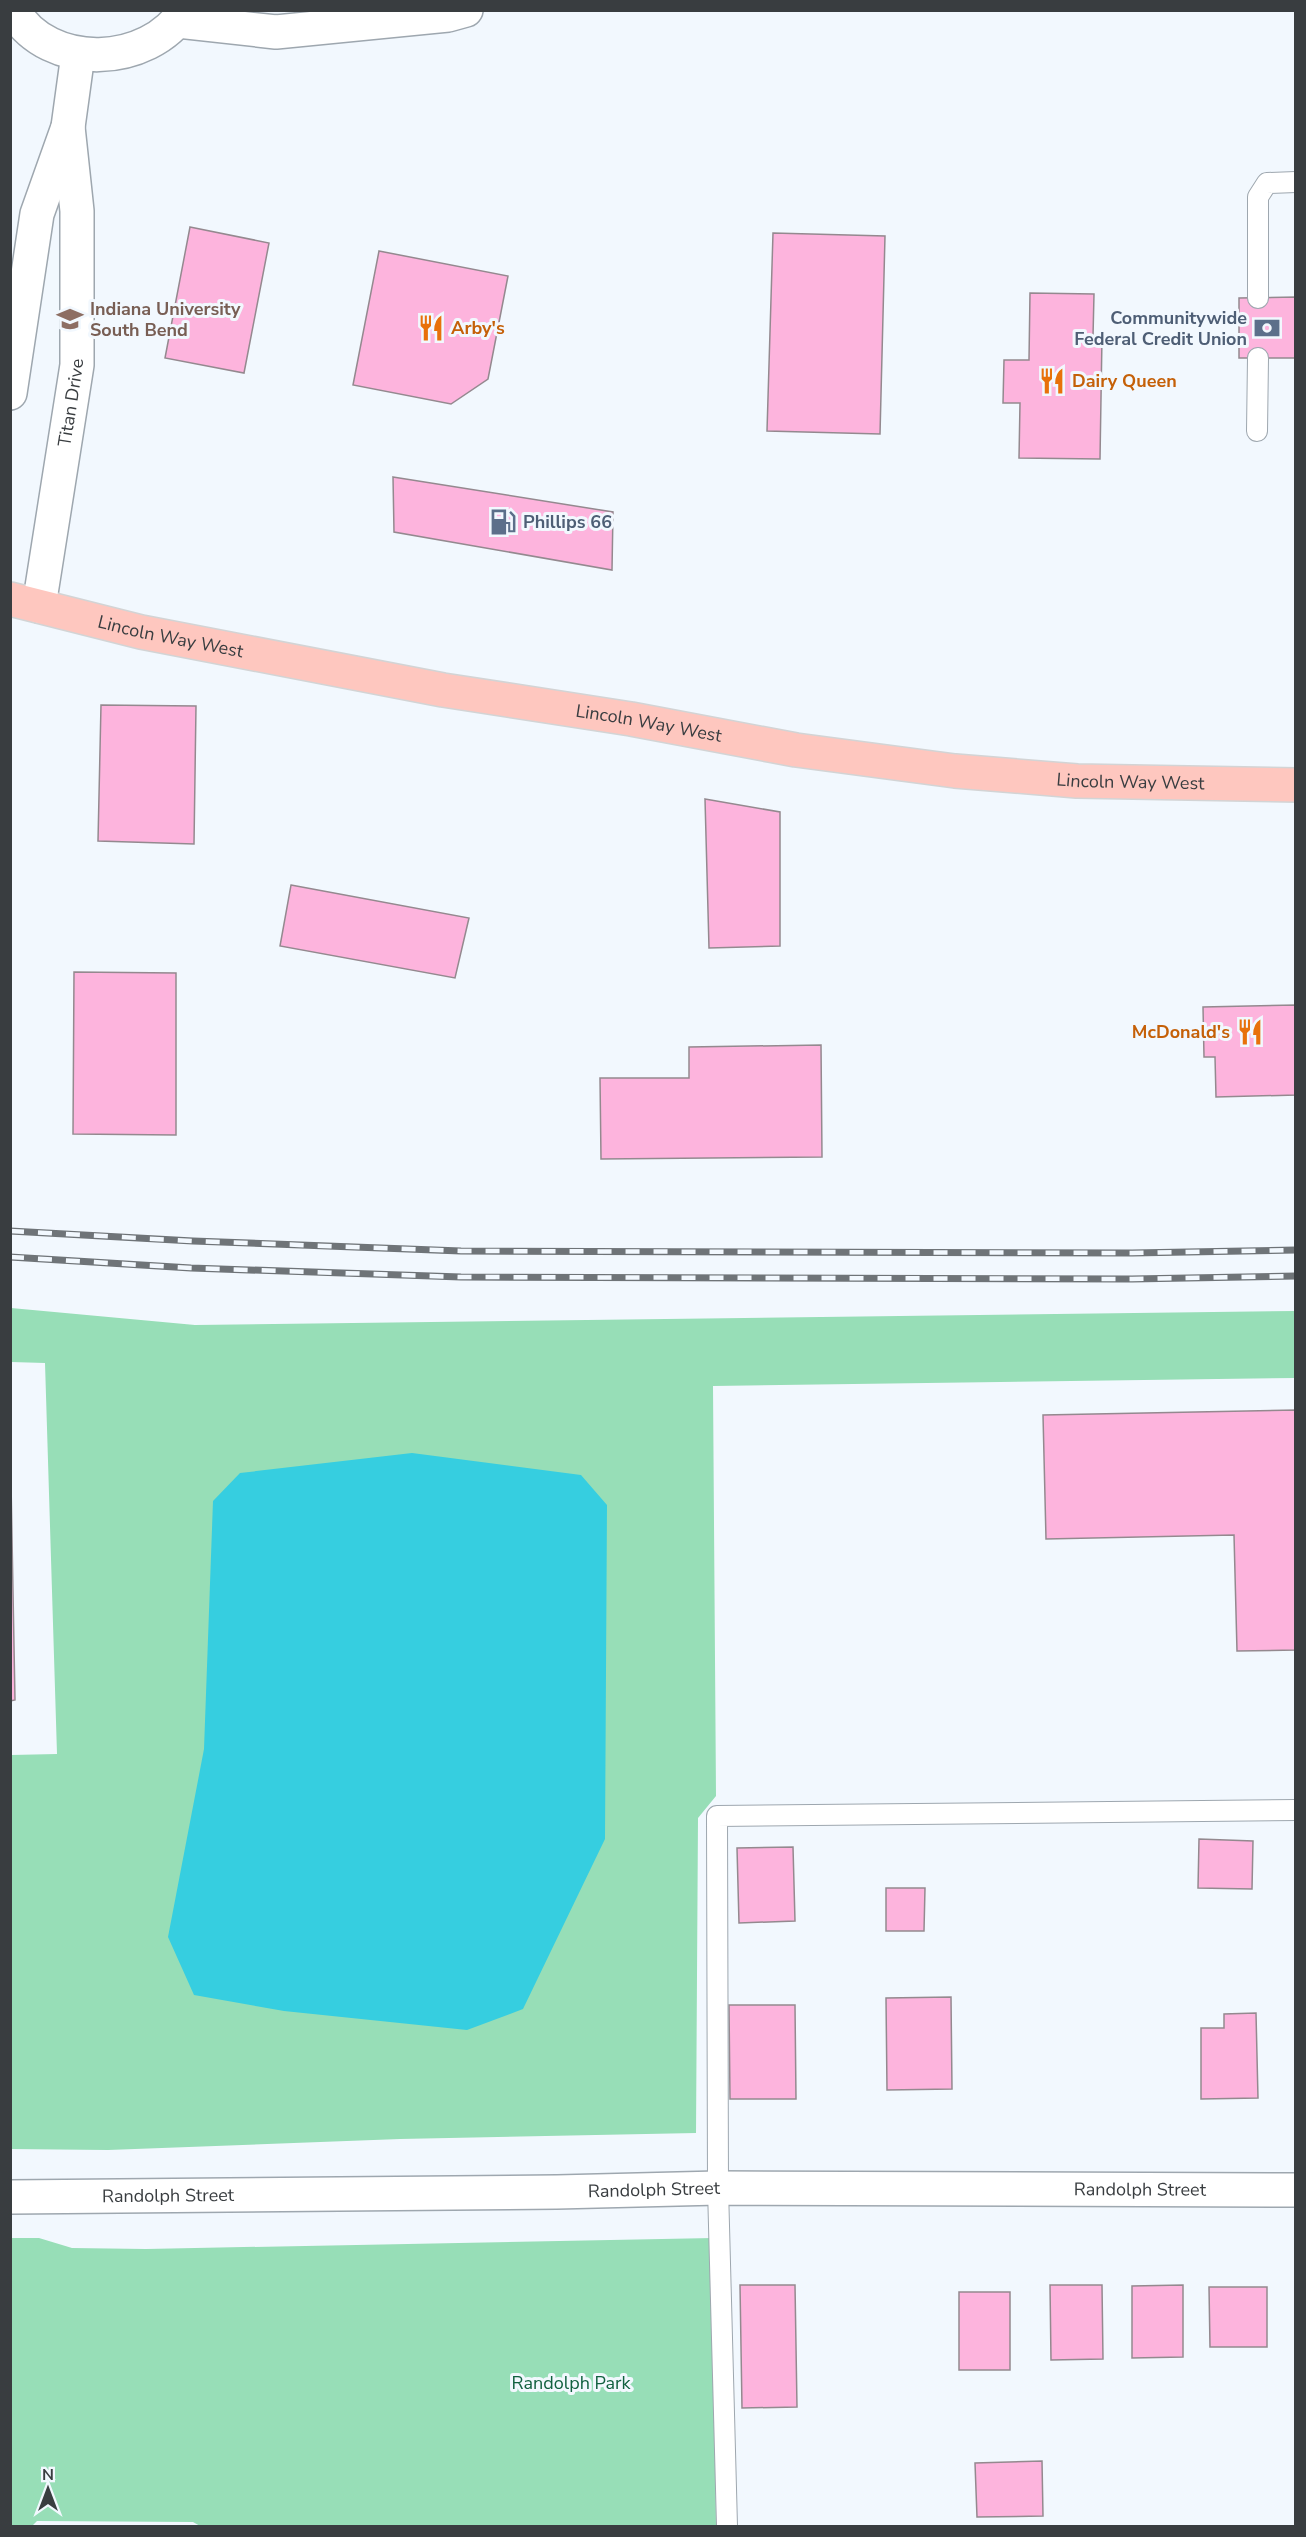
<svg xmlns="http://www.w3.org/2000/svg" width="1306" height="2537" viewBox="0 0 1306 2537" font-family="'Nunito Sans',sans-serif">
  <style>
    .green { fill: #97deb7 }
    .water { fill: #36cee0 }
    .building { fill: #fdb4dd; stroke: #94898f; stroke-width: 1.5 }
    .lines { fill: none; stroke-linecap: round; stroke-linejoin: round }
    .service-casing { stroke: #9ea7af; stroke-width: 22 }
    .minor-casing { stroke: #9ea7af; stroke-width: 36 }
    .primary-casing { stroke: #d3d4d5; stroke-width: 36 }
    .path { stroke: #afb5ba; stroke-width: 4; stroke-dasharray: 3 4.5; stroke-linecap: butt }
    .service { stroke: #fff; stroke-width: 20 }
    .minor { stroke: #fff; stroke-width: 33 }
    .primary { stroke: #fec7bf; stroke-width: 33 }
    .rail-casing { stroke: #6f7478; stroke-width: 7 }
    .rail { stroke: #f2f8fe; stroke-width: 4.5; stroke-dasharray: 14; stroke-linecap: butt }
    .labels { text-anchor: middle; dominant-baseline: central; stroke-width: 6; stroke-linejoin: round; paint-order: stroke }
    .education-label { font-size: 18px; font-weight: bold; fill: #785e54; stroke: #f2f8fe; text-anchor: start }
    .service-label { font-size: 18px; font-weight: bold; fill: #4e5e75; stroke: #f2f8fe; text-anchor: end }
    .food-label { font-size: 18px; font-weight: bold; fill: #c56008; stroke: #f2f8fe; text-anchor: start }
    .street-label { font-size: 18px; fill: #393d40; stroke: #f2f8fe }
    .park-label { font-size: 18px; fill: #10603f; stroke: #f2f8fe }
  </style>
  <rect width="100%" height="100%" fill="#f2f8fe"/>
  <path class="green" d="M11,1308l184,17 1100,-14v67l-582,8 3,410 -18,22 -2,315 -296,6 -292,11 -97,-1v-394l46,-1 -12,-391 -34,-1z
    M11,2238h28l33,10 74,1 567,-11 3,288h-516l-7,-4 -156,-1 -5,5h-21z"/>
  <path class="water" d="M412,1453l169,22 26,30 -2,334 -82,170 -56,21 -183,-19 -90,-16 -26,-58 36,-188 9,-248 27,-28z"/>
  <path class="building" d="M190,227l79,16 -25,130 -79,-15z
    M773,233l112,3 -5,198 -113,-3z
    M379,251l129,25 -20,103 -37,25 -98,-19z
    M1030,293l64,1 -1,43h9l-2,122 -81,-1 1,-55h-17l1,-43h25z
    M1296,297v61h-57v-60z
    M393,477l220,35 -1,58 -218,-38z
    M101,705l95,1 -2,138 -96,-3z
    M705,799l75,13v134l-71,2z
    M291,885l178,33 -14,60 -175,-32z
    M74,972l102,1v162l-103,-1z
    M1296,1005v90l-80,2 -1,-40h-11l-1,-50z
    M821,1045l1,112 -221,2 -1,-81h89v-31z
    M1296,1410v240l-59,1 -3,-116 -188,4 -3,-124z
    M10,1428l5,272 -5,1z
    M1199,1839l54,2 -1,48 -54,-1z
    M793,1847l2,74 -56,2 -2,-75z
    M886,1888h39l-1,43h-38z
    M951,1997l1,92 -65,1 -1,-92z
    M729,2005h66l1,94h-66z
    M1256,2013l2,85 -57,1v-71h23v-14z
    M740,2285h55l2,122 -55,1z
    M1050,2285h52l1,74 -52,1z
    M1183,2285v72l-51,1v-72z
    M1209,2287h58v60h-57z
    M959,2292h51v78h-51z
    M1042,2461l1,55 -66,1 -2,-54z"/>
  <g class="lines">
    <g class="service-casing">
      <path id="service" d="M1258,298v-101l9,-14 29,-1
        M1257,431l1,-73
        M727,2526l-9,-338 -1,-372 579,-6"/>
    </g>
    <g class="minor-casing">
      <g id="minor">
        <path d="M13,10c36,62 136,57 172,0"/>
        <path d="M178,21l98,11 172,-17 18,-5"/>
        <path d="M10,393l27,-179 31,-87 10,-73"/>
        <path id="s1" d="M39,606l38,-241v-154l-9,-84"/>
        <path id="s2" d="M10,2197l547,-5 161,-4 578,2"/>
      </g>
    </g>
    <g class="primary-casing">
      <g id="primary">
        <path id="s3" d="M10,599l131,33 302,58 188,29 165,31 159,21 122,10 219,4"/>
      </g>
    </g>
    <path class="path" d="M10,119v21"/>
    <use href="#service" class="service"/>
    <use href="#minor" class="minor"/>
    <use href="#primary" class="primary"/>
    <g class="rail-casing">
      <path id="rail" d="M10,1231l183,10 268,10 671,2 164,-3
        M10,1257l181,11 270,9 671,2 164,-3"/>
    </g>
    <use href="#rail" class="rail"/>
  </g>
  <defs>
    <g id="university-bare" transform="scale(2.07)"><path d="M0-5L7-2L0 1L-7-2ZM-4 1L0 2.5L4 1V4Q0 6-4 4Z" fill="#8d6e63" stroke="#f2f8fe" stroke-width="2.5" paint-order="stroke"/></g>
    <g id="restaurant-bare" transform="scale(2.07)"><path d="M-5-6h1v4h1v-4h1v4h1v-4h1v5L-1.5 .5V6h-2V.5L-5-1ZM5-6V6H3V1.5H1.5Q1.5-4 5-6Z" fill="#e8710a" stroke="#f2f8fe" stroke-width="2.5" paint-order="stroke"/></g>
    <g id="bank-bare" transform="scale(2.07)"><path d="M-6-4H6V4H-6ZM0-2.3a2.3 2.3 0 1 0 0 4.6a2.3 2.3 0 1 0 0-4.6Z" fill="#5c6f8a" stroke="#f2f8fe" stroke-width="2.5" paint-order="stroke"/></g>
    <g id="fuel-bare" transform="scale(2.07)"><path d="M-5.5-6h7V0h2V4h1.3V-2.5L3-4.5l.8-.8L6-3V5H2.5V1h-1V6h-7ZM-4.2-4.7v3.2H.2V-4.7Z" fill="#5c6f8a" stroke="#f2f8fe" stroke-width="2.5" paint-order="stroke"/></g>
  </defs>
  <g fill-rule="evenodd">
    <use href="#university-bare" x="70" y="319"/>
    <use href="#restaurant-bare" x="431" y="328"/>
    <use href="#bank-bare" x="1267" y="328"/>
    <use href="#restaurant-bare" x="1052" y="381"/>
    <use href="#fuel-bare" x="503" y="522"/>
    <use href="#restaurant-bare" x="1250" y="1032"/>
  </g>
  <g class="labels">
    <g class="education-label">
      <text x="90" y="309">Indiana University<tspan x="90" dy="21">South Bend</tspan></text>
    </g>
    <g class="service-label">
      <text x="1247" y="318">Communitywide<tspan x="1247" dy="21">Federal Credit Union</tspan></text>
      <text x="523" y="522" text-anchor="start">Phillips 66</text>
    </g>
    <g class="food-label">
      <text x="451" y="328">Arby's</text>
      <text x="1072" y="381">Dairy Queen</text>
      <text x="1230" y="1032" text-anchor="end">McDonald's</text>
    </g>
    <g class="street-label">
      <text stroke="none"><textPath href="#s1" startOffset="206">Titan Drive</textPath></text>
      <text stroke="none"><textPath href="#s3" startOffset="165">Lincoln Way West</textPath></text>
      <text stroke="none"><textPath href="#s3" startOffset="651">Lincoln Way West</textPath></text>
      <text stroke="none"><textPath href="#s3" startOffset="1137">Lincoln Way West</textPath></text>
      <text stroke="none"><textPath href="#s2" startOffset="1130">Randolph Street</textPath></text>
      <text stroke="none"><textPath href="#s2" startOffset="644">Randolph Street</textPath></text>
      <text stroke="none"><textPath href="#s2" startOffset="158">Randolph Street</textPath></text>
    </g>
    <g class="park-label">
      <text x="571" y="2383">Randolph Park</text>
    </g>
  </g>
  <rect width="1306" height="2537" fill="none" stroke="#393d40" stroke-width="24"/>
  <g transform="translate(48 2489)" stroke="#f2f8fe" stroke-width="4.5" paint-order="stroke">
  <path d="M0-4.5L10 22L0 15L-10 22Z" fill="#393d40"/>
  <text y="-9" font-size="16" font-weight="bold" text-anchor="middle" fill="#393d40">N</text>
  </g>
</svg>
